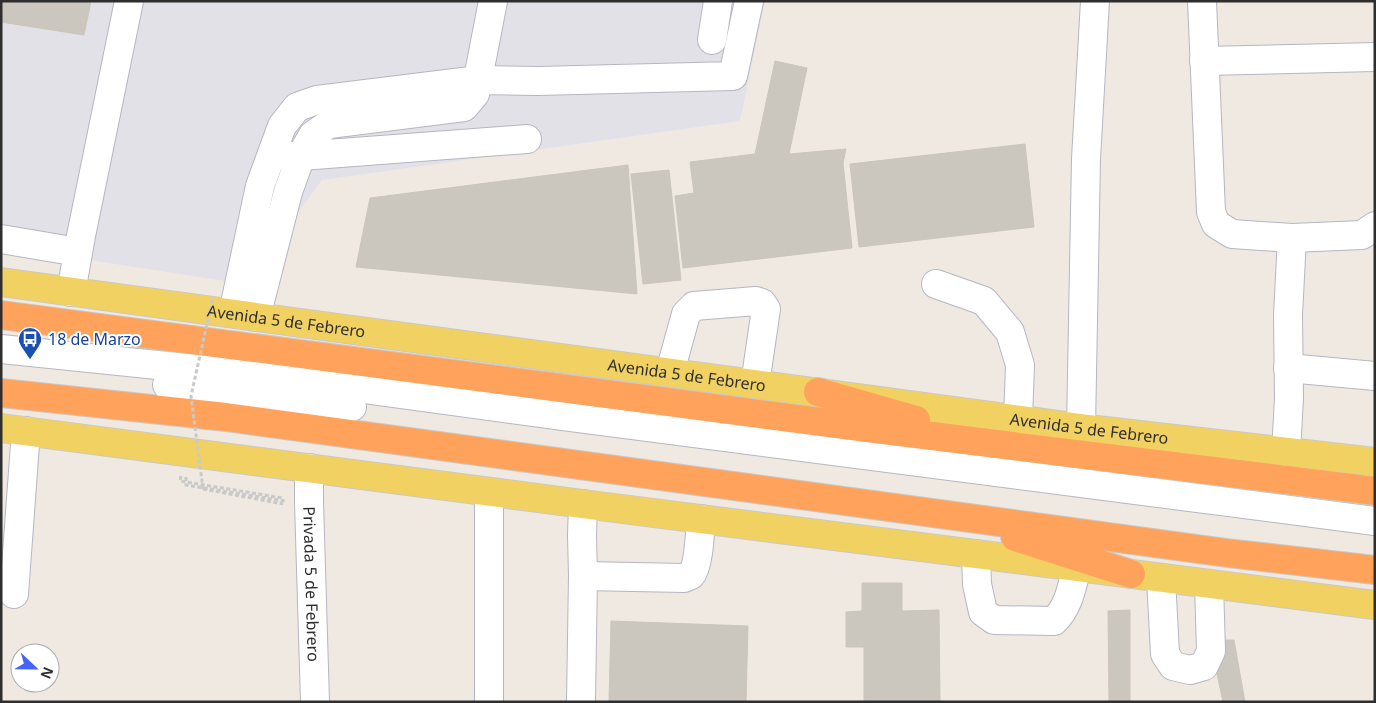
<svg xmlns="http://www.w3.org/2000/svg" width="1376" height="703" viewBox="0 0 1376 703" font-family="'Noto Sans',sans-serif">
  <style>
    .industrial { fill: #e3e1e8 }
    .building { fill: #cbc7bf; stroke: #cbc5ba }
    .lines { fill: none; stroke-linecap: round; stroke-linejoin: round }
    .minor-casing { stroke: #b4b7c1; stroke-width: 30 }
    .major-casing { stroke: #c9c9c9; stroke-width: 30 }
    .highway-casing { stroke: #c9c9c9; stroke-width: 30 }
    .path { stroke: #c9c9c9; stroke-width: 3; stroke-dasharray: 4 2.5; stroke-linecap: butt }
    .minor { stroke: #fff; stroke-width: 28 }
    .major { stroke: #f2d163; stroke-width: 28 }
    .highway { stroke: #ffa35c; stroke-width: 28 }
    .path-bridge { stroke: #c9c9c9; stroke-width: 3; stroke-dasharray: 4 2.5; stroke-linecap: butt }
    .labels { text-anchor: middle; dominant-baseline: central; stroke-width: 4; stroke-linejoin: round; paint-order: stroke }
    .street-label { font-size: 16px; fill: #2e2e2e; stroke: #fff }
    .transit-label { font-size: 16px; fill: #164399; stroke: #fff; text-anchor: start }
  </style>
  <rect width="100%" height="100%" fill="#efe9e1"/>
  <path class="industrial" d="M1,1h764l-25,120 -418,59 -31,42 -14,67 -181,-28 -95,-13z"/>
  <path class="building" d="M1,1h90l-7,34 -83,-13z
    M775,61l32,7 -18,86 57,-5 -3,14 9,85 -169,20 -8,-72 19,-3 -4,-31 65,-8z
    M1025,144l9,83 -175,20 -9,-83z
    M628,165l9,129 -281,-27 14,-69z
    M669,170l12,110 -38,4 -12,-110z
    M862,583h40v28l37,-1 1,92h-76v-55h-18v-35l16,-1z
    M1130,610v92h-21l-1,-91z
    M611,621l137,5 -2,76h-137z
    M1210,640h24l11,62h-22z"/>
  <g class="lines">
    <g class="minor-casing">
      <g id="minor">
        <path d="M1202,1l9,211 5,12 16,10 60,4 70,-3 13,-9"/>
        <path d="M712,40l6,-39"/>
        <path d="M1204,61l171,-4"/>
        <path d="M287,156h14l226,-17"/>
        <path d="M1,239l77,13"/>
        <path d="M936,284l48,17 26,31 10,33 -2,54"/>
        <path d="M71,292l10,-56 48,-235"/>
        <path d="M233,313l27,-127 22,-60 15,-19 20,-7 162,-20 59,1 195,-5 16,-75"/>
        <path d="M256,317l32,-125 13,-36 12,-21 16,-11 135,-17 11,-13 18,-93"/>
        <path d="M1,349l274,28 294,40 806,104"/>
        <path d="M1288,368l87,8"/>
        <path d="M670,372l16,-58 8,-8 62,-5 6,2 4,6 -11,75"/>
        <path d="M167,385l185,22"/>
        <path d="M1081,428l5,-269 9,-158"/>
        <path d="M1286,452l3,-54 -1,-83 4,-77"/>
        <path id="s1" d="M309,468v34l6,200"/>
        <path d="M976,554l1,30 6,28 11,8 60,1c15,-14 18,-35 23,-54"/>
        <path d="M583,576l101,2c2,-1 5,-2 7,-3 8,-9 9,-44 10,-56"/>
        <path d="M1161,578l4,76 8,12 17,4 14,-4 7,-15 -2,-67"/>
        <path d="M14,594l12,-163"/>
        <path d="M489,702v-210"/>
        <path d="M581,702l2,-126 -1,-41 1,-31"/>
      </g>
    </g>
    <g class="major-casing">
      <g id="major">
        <path id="s2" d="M1,282l255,35 825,111 294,34"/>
        <path d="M1,428l582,76 792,101"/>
      </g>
    </g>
    <g class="highway-casing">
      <path id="highway" d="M1,315l874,114 500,62
        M818,392l98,28
        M1,393l225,24 1001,136 148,17
        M1015,537l116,37"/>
    </g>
    <path class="path" d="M181,476l-1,5 103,17
      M186,477v8l99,16
      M203,489l80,15"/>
    <use href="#minor" class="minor"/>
    <use href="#major" class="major"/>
    <use href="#highway" class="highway"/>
    <path class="path-bridge" d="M203,489l-12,-93 22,-99"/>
  </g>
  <defs>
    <g id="bus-pin" transform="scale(1.25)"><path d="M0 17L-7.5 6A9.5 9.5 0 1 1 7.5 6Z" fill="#1a4fb4" stroke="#fff"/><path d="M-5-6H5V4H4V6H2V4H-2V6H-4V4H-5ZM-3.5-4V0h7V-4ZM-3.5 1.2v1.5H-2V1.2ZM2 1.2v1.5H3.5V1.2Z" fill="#fff"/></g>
  </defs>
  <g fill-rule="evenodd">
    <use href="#bus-pin" x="30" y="339"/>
  </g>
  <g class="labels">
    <g class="street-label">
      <text stroke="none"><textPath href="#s2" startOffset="288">Avenida 5 de Febrero</textPath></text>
      <text stroke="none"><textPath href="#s2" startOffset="692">Avenida 5 de Febrero</textPath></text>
      <text stroke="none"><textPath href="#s2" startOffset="1098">Avenida 5 de Febrero</textPath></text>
      <text stroke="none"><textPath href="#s1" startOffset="116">Privada 5 de Febrero</textPath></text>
    </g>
    <g class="transit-label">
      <text x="48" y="339">18 de Marzo</text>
    </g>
  </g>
  <rect width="1376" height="703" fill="none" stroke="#2e2e2e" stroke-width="5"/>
  <g transform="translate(35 668) rotate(112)"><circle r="24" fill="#ffffff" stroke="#ababab"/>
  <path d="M0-4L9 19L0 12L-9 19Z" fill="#4264fb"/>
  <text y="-8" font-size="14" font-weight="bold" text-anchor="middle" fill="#2e2e2e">N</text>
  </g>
</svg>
